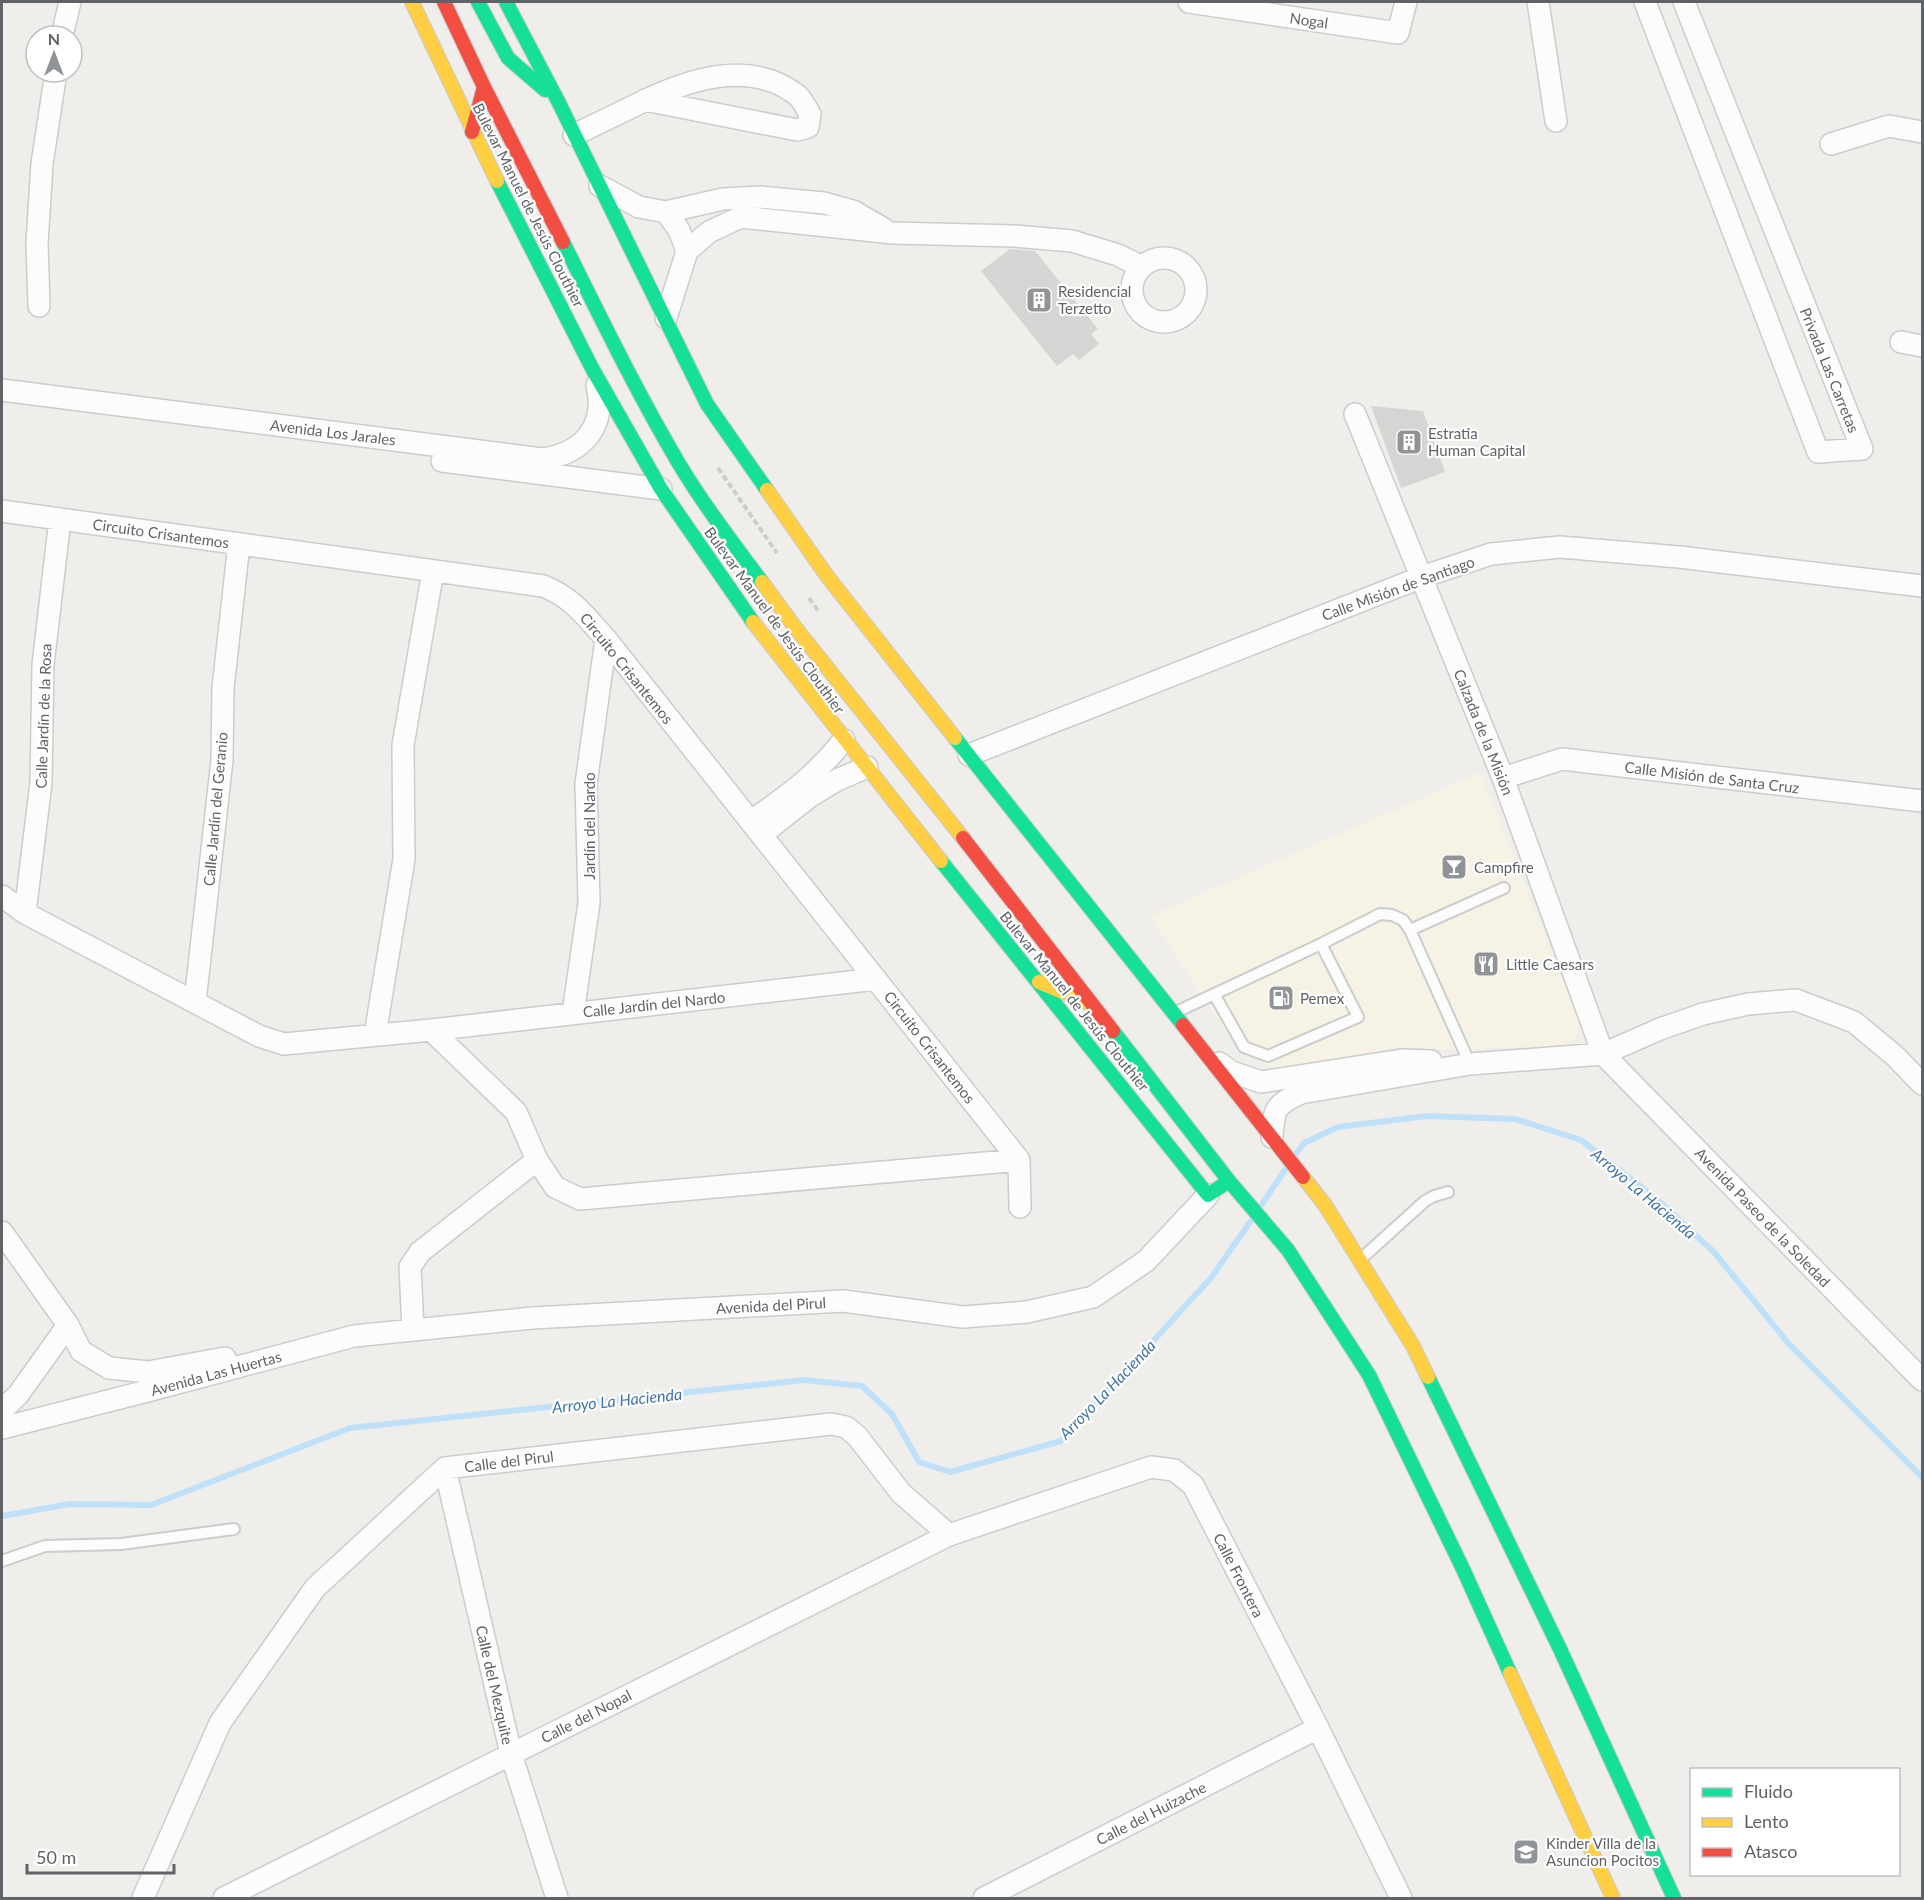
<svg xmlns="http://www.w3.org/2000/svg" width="1924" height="1900" viewBox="0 0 1924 1900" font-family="Lato,sans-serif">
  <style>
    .commercial { fill: #f7f3e4 }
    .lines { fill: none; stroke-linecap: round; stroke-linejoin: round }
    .stream { stroke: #bfe0f9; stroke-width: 6 }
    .building { fill: #d6d5d3 }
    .lane-casing { stroke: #cbcccc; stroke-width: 14 }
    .street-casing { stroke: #cbcccc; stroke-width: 24 }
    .fast-casing { stroke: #cacacb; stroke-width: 16 }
    .slow-casing { stroke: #cacacb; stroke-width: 16 }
    .jam-casing { stroke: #cacacb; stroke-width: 16 }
    .path { stroke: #cacfcc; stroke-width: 4; stroke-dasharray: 6 3; stroke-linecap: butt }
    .lane { stroke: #fdfcfc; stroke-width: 10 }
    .street { stroke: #fdfcfc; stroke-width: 21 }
    .fast { stroke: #16e098; stroke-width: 14 }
    .slow { stroke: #ffcf43; stroke-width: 14 }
    .jam { stroke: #f24e42; stroke-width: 14 }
    .labels { text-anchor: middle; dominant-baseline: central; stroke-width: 4.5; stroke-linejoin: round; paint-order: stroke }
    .street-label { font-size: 15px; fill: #5f6368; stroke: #fff }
    .poi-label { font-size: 15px; fill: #5f6368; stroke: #fff; text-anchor: start }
    .water-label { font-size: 16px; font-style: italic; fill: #4174aa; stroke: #fff }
  </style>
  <rect width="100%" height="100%" fill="#efeeea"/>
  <path class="commercial" d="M1480,773l100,251 -3,10 -6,9 -14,4 -67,1 -28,3 -62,-4 -124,22 -23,-11 -18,-13 -85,-129z"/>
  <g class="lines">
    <path class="stream" d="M1296,1154l8,-11 34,-16 89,-11 88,3 66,21 72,56 61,56 75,92 133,133
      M1262,1204l23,-34
      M2,1516l68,-12 81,1 199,-77 454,-48 58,6 30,28 27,48 31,10 111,-31 150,-163 39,-56"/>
  </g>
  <path class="building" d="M1010,249l25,2 63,78 -7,5 8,10 -20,16 -6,-6 -16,12 -76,-95z
    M1371,406l52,5 22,61 -44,16z"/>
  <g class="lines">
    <g class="lane-casing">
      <path id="lane" d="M1410,930l94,-42
        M1214,994l30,53 24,9 90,-39 -37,-73
        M1176,1012l145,-68 59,-30 12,1 11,5 7,10 60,134
        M1362,1258l63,-57 9,-5 14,-4
        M2,1561l43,-15 76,-2 113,-15"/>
    </g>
    <g class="street-casing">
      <path id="street" d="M1189,2l209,31 8,-31
        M1538,2l18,119
        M1645,2l173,450 44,-3 -178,-447
        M62,36l8,-34
        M574,135l64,-31c48,-24 111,-46 159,-9 5,4 9,13 13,19l-2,13 -11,3 -152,-30
        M1831,144l58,-18 33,6
        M600,186l39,21 27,5 57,-13 37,-2 64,6 29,8 31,18
        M666,212l13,18 8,21
        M1132 290a32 32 0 1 1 64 0a32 32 0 1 1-64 0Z
        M39,306l-2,-63 5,-79 14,-92
        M666,318l21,-67 22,-19 32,-15 152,16 122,3 57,5 46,14 22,11
        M1901,342l21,4
        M2,390l540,69c40,-5 65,-32 55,-74
        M1355,414l148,364 100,276 319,326
        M442,461l219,28
        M2,511l541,75c29,11 43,31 63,53l413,521 1,47
        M969,755l453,-178 69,-23 69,-7 119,10 243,29
        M1503,778l59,-19 360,42
        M751,821c38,-26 63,-44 93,-81
        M761,835l48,-38 28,-17 30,-13
        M2,896l23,17 234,123 25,8 147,-14 445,-51
        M25,913l16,-130 2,-118 17,-146
        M195,1002l27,-242 1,-72 16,-144
        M573,1013l16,-110 -3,-119 20,-145
        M431,1030l85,82 21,48 18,27 25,12 439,-39
        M375,1035l29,-176 -1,-114 30,-174
        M1219,1063l13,9 29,10 141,-22 29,1
        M1272,1137c2,-29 3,-32 29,-44l169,-29 133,-10 57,-25 43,-15 45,-10 48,-4 58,22 41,34 27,28
        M2,1232l66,93 13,26 28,17 39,4 77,-14
        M413,1330l-3,-63 10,-15 117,-92
        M2,1410l16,-15 50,-70
        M2,1428l149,-38 203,-54 179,-18 310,-17 120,16 64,-5 66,-15 53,-36 62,-66
        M445,1468l66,286 46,144
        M143,1898l77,-175 95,-135 130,-120 386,-44 15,3 11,9 44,57 48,42
        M224,1898l725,-363 202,-68 23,3 19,15 125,243 83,170
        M984,1898l334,-170"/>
    </g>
    <g class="fast-casing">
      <path id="fast" d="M478,2l30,56 37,32
        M506,2l52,99 149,303 60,86
        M497,181l96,189 68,119 92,133
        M563,242c37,74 73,149 115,220 25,42 55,81 84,120
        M955,738l228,287
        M941,861l267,334 21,-14
        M1113,1031l116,150 59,69 81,125 94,194 47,104
        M1428,1377l132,272 114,249"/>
    </g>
    <g class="slow-casing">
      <path id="slow" d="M412,2l85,179
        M767,490l60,86 128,162
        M762,582l32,44 169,212
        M753,622l188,239
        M1039,982l50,21
        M1303,1177l22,28 88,141 15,31
        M1510,1673l103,225"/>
    </g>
    <g class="jam-casing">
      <path id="jam" d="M444,2l40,85 79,155
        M472,132l12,-45
        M963,838l150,193
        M1183,1025l120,152"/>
    </g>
    <path class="path" d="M718,468l59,85
      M809,598l10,14"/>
    <use href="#lane" class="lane"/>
    <use href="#street" class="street"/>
    <use href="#fast" class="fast"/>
    <use href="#slow" class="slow"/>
    <use href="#jam" class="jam"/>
  </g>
  <defs>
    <g id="building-square" transform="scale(1.35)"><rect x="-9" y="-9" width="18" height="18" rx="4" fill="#919496" stroke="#fff"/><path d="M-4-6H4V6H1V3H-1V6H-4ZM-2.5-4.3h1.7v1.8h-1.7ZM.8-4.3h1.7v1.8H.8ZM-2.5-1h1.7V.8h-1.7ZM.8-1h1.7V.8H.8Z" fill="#fff"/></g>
    <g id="bar-square" transform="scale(1.35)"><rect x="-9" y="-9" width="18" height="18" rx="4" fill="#919496" stroke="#fff"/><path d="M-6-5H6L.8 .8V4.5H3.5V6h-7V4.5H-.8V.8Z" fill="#fff"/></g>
    <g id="restaurant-square" transform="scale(1.35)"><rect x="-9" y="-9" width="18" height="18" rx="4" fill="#919496" stroke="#fff"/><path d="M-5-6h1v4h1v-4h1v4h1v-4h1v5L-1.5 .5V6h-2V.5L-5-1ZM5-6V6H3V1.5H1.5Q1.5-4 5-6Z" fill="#fff"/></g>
    <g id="fuel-square" transform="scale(1.35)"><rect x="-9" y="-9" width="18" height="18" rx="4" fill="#919496" stroke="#fff"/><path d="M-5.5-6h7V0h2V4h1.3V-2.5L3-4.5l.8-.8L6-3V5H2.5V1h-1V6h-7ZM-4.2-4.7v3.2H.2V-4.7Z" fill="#fff"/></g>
    <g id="school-square" transform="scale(1.35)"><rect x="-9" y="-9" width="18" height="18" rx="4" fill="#919496" stroke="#fff"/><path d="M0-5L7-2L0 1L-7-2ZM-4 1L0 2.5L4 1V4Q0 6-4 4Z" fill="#fff"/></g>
  </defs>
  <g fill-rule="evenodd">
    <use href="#building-square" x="1039" y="300"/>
    <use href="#building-square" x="1409" y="442"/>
    <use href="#bar-square" x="1454" y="867"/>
    <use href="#restaurant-square" x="1486" y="964"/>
    <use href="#fuel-square" x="1281" y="998"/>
    <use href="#school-square" x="1526" y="1852"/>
  </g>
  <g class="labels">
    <g class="street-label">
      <text transform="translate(1309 20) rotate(8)">Nogal</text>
      <text transform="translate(529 205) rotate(63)">Bulevar Manuel de Jesús Clouthier</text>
      <text transform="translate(1830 370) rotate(68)">Privada Las Carretas</text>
      <text transform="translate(333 432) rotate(7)">Avenida Los Jarales</text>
      <text transform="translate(161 533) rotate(8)">Circuito Crisantemos</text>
      <text transform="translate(1398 588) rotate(-20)">Calle Misión de Santiago</text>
      <text transform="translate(775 620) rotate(54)">Bulevar Manuel de Jesús Clouthier</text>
      <text transform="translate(627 668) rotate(51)">Circuito Crisantemos</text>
      <text transform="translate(43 716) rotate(-88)">Calle Jardín de la Rosa</text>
      <text transform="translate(1484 732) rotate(68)">Calzada de la Misión</text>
      <text transform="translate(1712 777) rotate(7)">Calle Misión de Santa Cruz</text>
      <text transform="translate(215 809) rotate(-85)">Calle Jardín del Geranio</text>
      <text transform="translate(589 826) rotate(-90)">Jardín del Nardo</text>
      <text transform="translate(1075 1001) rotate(51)">Bulevar Manuel de Jesús Clouthier</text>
      <text transform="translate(654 1004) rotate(-6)">Calle Jardín del Nardo</text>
      <text transform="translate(930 1047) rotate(52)">Circuito Crisantemos</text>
      <text transform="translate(1763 1217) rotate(46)">Avenida Paseo de la Soledad</text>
      <text transform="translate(771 1305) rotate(-3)">Avenida del Pirul</text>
      <text transform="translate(216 1373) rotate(-15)">Avenida Las Huertas</text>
      <text transform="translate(509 1461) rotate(-7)">Calle del Pirul</text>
      <text transform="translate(1239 1575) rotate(63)">Calle Frontera</text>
      <text transform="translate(495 1685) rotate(77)">Calle del Mezquite</text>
      <text transform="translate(586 1716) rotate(-27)">Calle del Nopal</text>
      <text transform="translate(1151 1813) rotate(-27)">Calle del Huizache</text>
    </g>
    <g class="poi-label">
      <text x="1058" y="291">Residencial<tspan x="1058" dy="17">Terzetto</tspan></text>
      <text x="1428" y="433">Estratia<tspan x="1428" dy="17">Human Capital</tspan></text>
      <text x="1474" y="867">Campfire</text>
      <text x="1506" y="964">Little Caesars</text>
      <text x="1300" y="998">Pemex</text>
      <text x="1546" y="1843">Kinder Villa de la<tspan x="1546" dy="17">Asuncion Pocitos</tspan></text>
    </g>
    <g class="water-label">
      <text transform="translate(1644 1193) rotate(40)">Arroyo La Hacienda</text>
      <text transform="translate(1107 1389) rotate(-46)">Arroyo La Hacienda</text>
      <text transform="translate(617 1400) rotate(-6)">Arroyo La Hacienda</text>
    </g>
  </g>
  <rect width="1924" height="1900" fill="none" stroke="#5f6368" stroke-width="6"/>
  <rect x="1690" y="1768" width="210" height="108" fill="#ffffff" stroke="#bfc1c3" stroke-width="1.5"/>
  <rect x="1702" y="1788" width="30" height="9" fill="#16e098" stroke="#bfc1c3" stroke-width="1.5"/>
  <text x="1744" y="1798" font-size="18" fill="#5f6368">Fluido</text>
  <rect x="1702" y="1818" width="30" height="9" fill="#ffcf43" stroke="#bfc1c3" stroke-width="1.5"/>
  <text x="1744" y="1828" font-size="18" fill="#5f6368">Lento</text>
  <rect x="1702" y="1848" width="30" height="9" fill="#f24e42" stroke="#bfc1c3" stroke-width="1.5"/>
  <text x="1744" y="1858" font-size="18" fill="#5f6368">Atasco</text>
  <g transform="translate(54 54)"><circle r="28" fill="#ffffff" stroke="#bfc1c3" stroke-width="1.5"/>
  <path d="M0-4.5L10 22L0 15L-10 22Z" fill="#919496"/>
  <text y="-9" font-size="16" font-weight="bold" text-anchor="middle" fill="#5f6368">N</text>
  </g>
  <path d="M27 1864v9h147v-9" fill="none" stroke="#5f6368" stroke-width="3"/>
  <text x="36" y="1864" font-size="18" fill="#5f6368" stroke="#ffffff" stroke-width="4.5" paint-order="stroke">50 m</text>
</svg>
